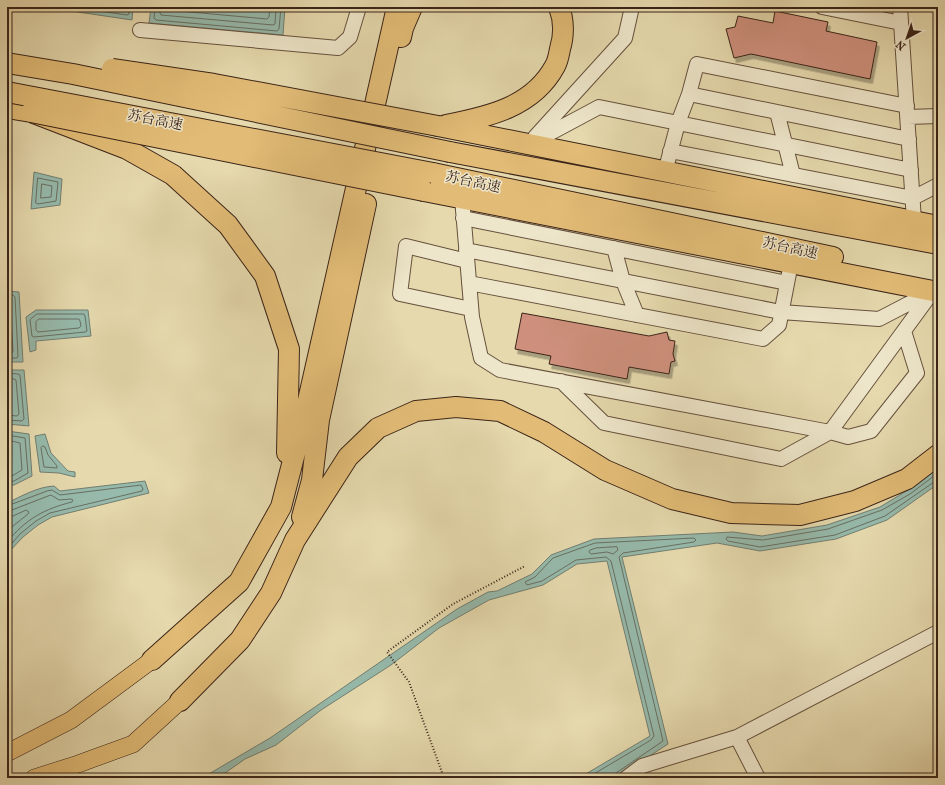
<svg xmlns="http://www.w3.org/2000/svg" width="945" height="785" viewBox="0 0 945 785" font-family="'IM FELL French Canon','Noto Serif SC',serif">
  <style>
    .water { fill: #96baac; stroke: #727e71 }
    .lines { fill: none; stroke-linecap: round; stroke-linejoin: round }
    .shore { stroke: #686f62; stroke-width: 1 }
    .building { fill: #ce907c; stroke: #3b2418; filter: url(#shadow) }
    .minor-casing { stroke: #66513d; stroke-width: 16 }
    .major-casing { stroke: #3b2418; stroke-width: 18 }
    .highway-casing { stroke: #3b2418; stroke-width: 22 }
    .path { stroke: #3b2418; stroke-width: 2; stroke-dasharray: 1 2; stroke-linecap: butt }
    .minor { stroke: #eee6ca; stroke-width: 14 }
    .major { stroke: #e2bc76; stroke-width: 17 }
    .highway { stroke: #e2bc76; stroke-width: 20 }
    .highway-bridge-casing { stroke: #3b2418; stroke-width: 22; stroke-linecap: butt }
    .highway-bridge { stroke: #e2bc76; stroke-width: 20 }
    .labels { text-anchor: middle; dominant-baseline: central; stroke-width: 3; stroke-linejoin: round; paint-order: stroke }
    .street-label { font-size: 14px; fill: #3b2418; stroke: #eee6ca }
  </style>
  <defs>
    <filter id="shadow"><feDropShadow dx="2.5" dy="4.5" stdDeviation="0" flood-color="#0004"/></filter>
  </defs>
  <rect width="100%" height="100%" fill="#e5d9ad"/>
  <filter id="stains"><feTurbulence type="fractalNoise" baseFrequency=".005" numOctaves="4"/><feColorMatrix values="0 0 0 0 .2 0 0 0 0 .09 0 0 0 0 .02 0 0 0 .5 -.17"/></filter>
  <radialGradient id="worn" r=".72"><stop offset=".6" stop-color="#630" stop-opacity="0"/><stop offset="1" stop-color="#630" stop-opacity=".3"/></radialGradient>
  <path class="water" d="M44,7h89l-1,13z
    M151,7h134l-2,28 -134,-12z
    M34,172l28,7 -2,26 -29,4z
    M7,291l12,1 4,70h-16z
    M36,310h52l3,26 -55,5v9l-6,2 -4,-35z
    M7,370h17l5,56 -22,-2z
    M7,431l22,3 3,42 -18,9h-7z
    M45,434l6,19 17,18 7,1v5l-16,-4 -19,-1 -5,-36z
    M938,468v16l-51,36 -51,19 -76,12 -43,-8 -95,14 46,187 -52,34h-37l71,-42 -43,-175 -30,3 -34,21 -54,15 -50,28 -48,37 -70,45 -45,35 -31,14 -27,19h-16l68,-40 187,-129 31,-17 9,-1 35,-17 19,-19 43,-16 139,-7 29,4 65,-11 53,-18 28,-17z
    M145,481l4,12 -97,24 -14,8 -15,12 -16,17v-51c15,-7 30,-16 47,-17l6,5z"/>
  <g class="lines">
    <path class="shore" d="M72,7l55,8 2,-1v-7
      M155,7l-1,11 2,2 121,11 2,-2 2,-22
      M160,7v6l1,2 112,10 2,-1 1,-17
      M166,7l2,3 99,9 2,-2 1,-10
      M38,178l20,4 -2,19 -18,3 -2,-1z
      M42,184l10,2 -1,11 -10,1z
      M7,295h6l2,2 3,59 -1,2h-10
      M7,300l3,1 3,50 -1,2h-5
      M37,314h47l1,2 2,15 -2,1 -51,5 -2,-1 -2,-16z
      M39,319h40l1,2 1,5 -2,2 -41,4 -2,-2v-8z
      M7,373l11,1 2,1 4,44 -2,2 -15,-1
      M7,379h7l2,1 3,34 -2,2 -10,-1
      M7,435l18,3 3,35 -14,8 -7,1
      M7,440l13,3 2,27 -10,6 -5,1
      M43,446l2,1 3,8 9,11v2l-13,-1 -3,-19z
      M938,473l-28,21 -28,16 -54,19 -65,11 -36,-3 -1,2 2,2 32,6 75,-12 50,-19 49,-34 4,-1
      M7,506l40,-15 5,-1 8,5 81,-10 2,4 -1,2 -92,22 -14,8 -16,13 -13,15
      M7,511l5,-1 36,-14 3,-1 8,5 12,-1 2,1 -1,2c-28,7 -46,17 -65,40
      M7,517l6,-1 13,-6 3,2 -1,2 -15,12 -6,6
      M617,547l1,3 -5,4 -6,-2 -16,2 -2,-2 1,-2 6,-2z
      M587,778l64,-38 3,-4 -43,-175 -5,-4 -30,3 -34,21 -15,4 -2,-3 10,-5 18,-19 42,-15 99,-5 2,2 -2,2 -71,11 -4,4 44,184 -47,32 -2,5"/>
  </g>
  <path class="building" d="M775,11l53,11 -2,9 51,11 -7,37 -119,-25 -17,4 -8,-29 9,-2 3,-11 35,7z
    M522,313l127,23 18,-4 2,8 6,1 -2,13 2,7 -4,1 -2,12 -40,-7 -2,12 -78,-15 2,-8 -36,-7z"/>
  <g class="lines">
    <g class="minor-casing">
      <path id="minor" d="M822,7l79,16
        M900,7l14,214
        M140,30l198,18 12,-11 9,-30
        M689,94l220,45
        M777,112l16,63
        M908,117l30,-1
        M535,137l90,-99 7,-31
        M528,145l71,-38 312,63
        M670,151l243,47 25,-13
        M665,172l13,-49 11,-29 8,-30 210,42
        M462,198l10,119 9,41 19,12 330,62 103,-141
        M463,218l324,65
        M614,248l9,33 14,34
        M466,250l315,62 98,7 50,-26
        M467,261l-61,-15 -6,48 71,15
        M469,283l294,56 16,-14 12,-62
        M561,381l43,42 177,36 49,-27 18,5 23,-6 46,-58 -13,-42
        M626,778l16,-12 95,-29
        M758,778l-21,-41 201,-105"/>
    </g>
    <g class="major-casing">
      <path id="major" d="M7,753l64,-33 81,-60
        M34,778l44,-14 55,-20 47,-43"/>
    </g>
    <g class="highway-casing">
      <path id="highway" d="M401,37l2,-9 9,-21
        M7,108l24,4 96,37 46,26 55,50 37,51 24,73 -2,104
        M446,125c42,-8 87,-18 109,-59 3,-5 4,-12 5,-17 4,-13 4,-29 -1,-42
        M438,126l500,100
        M450,152l488,92
        M433,173l400,84
        M424,191l514,101
        M302,517l10,-37 7,-60 47,-216
        M152,660l87,-78 42,-75 24,-93 92,-407
        M180,701l60,-61 31,-47 24,-53 53,-83 30,-29 38,-17 40,-4 44,4 44,21 61,38 67,29 59,14 69,2 55,-14 52,-22 31,-24"/>
    </g>
    <path class="path" d="M444,778l-35,-96 -22,-30 66,-48 72,-38"/>
    <use href="#minor" class="minor"/>
    <use href="#major" class="major"/>
    <use href="#highway" class="highway"/>
    <g class="highway-bridge-casing">
      <path id="highway-bridge" d="M7,63l66,11 377,78
        M112,69l102,15 224,42
        M7,92l426,81
        M31,112l393,79"/>
    </g>
    <use href="#highway-bridge" class="highway-bridge"/>
  </g>
  <g class="labels">
    <g class="street-label">
      <text transform="translate(155 120) rotate(11)">苏台高速</text>
      <text transform="translate(473 182) rotate(12)">苏台高速</text>
      <text transform="translate(790 248) rotate(12)">苏台高速</text>
    </g>
  </g>
  <rect width="945" height="785" fill="none" stroke="#e5d9ad" stroke-width="24"/>
  <rect x="8" y="8" width="929" height="769" fill="none" stroke="#3b2418" stroke-width="2"/>
  <rect x="12" y="12" width="921" height="761" fill="none" stroke="#3b2418"/>
  <g transform="translate(907 38) rotate(220)" stroke="#eee6ca" stroke-width="3" paint-order="stroke">
  <path d="M0-3L7 15L0 10L-7 15Z" fill="#3b2418"/>
  <text y="-6" font-size="11" font-weight="bold" text-anchor="middle" fill="#3b2418">N</text>
  </g>
  <rect width="100%" height="100%" filter="url(#stains)"/>
  <rect width="100%" height="100%" fill="url(#worn)"/>
</svg>
